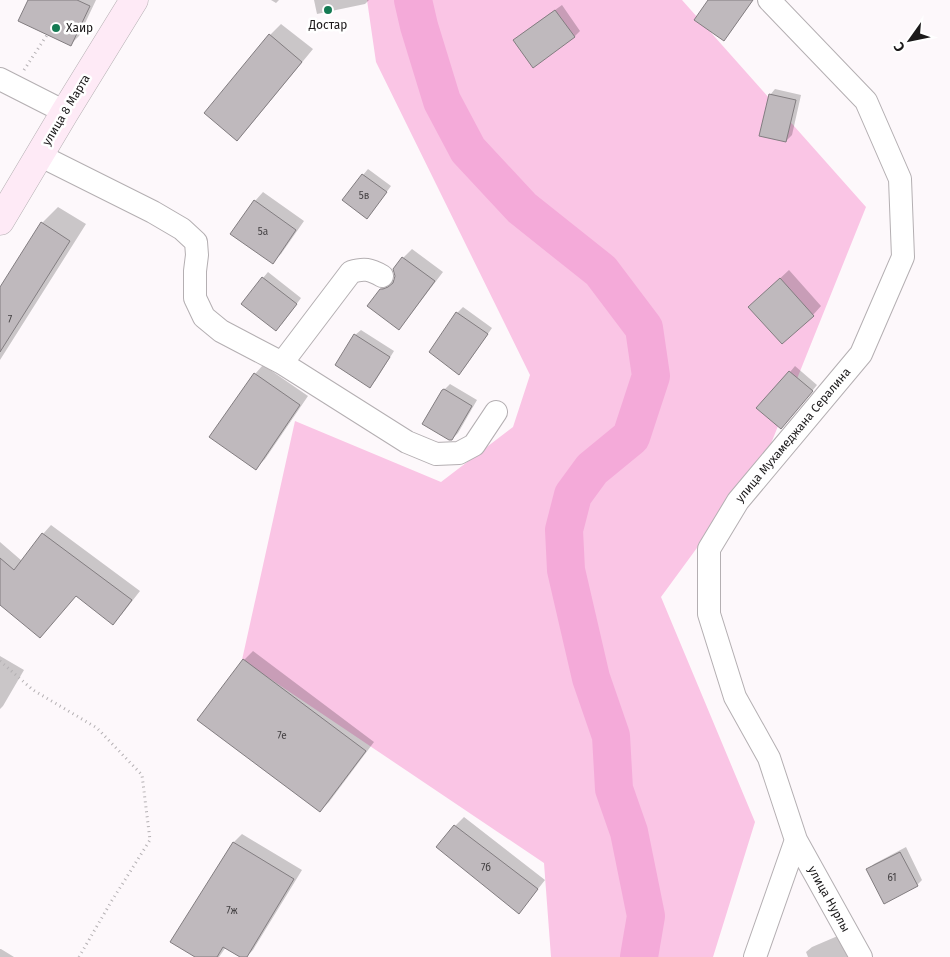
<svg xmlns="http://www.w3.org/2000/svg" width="950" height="957" viewBox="0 0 950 957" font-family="'Fira Sans',sans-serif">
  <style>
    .green { fill: #fac5e5 }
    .shadow { fill: #0003 }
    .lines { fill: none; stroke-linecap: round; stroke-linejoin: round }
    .river { stroke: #f4aad9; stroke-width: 38 }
    .building { fill: #bfb9bd; stroke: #827d80 }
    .street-casing { stroke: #b4afb2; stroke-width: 24 }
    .secondary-casing { stroke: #b4afb2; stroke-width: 29 }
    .path { stroke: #b4b0b3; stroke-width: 3; stroke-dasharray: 1 4; stroke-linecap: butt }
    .street { stroke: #fff; stroke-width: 22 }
    .secondary { stroke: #feeaf6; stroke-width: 28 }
    .poi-dot { fill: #147a53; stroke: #fff; stroke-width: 2 }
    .labels { text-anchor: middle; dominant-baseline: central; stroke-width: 5; stroke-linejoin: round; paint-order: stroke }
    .number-label { font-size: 10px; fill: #444143 }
    .poi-label { font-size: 12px; fill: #1b191a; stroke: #fff }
    .street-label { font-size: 12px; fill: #1b191a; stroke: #fff }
  </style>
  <rect width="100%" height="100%" fill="#fdf8fb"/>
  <path class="green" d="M367,0h315l184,207 -98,244 -107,146 94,225 -42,135h-162l-7,-94 -302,-203 53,-239 146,61 72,-55 17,-52 -154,-313z"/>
  <path class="shadow" d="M29,0h67l-17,36 -8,8z
    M271,0h8l-3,3z
    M314,0h55l-4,4 -48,10z
    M710,0h43l-24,34 -5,6z
    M562,5l18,26 -5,5 -42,30 -13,-31z
    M281,24l32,25 -65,79 -11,11 33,-104z
    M775,89l26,6 -9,40 -6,6 -16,-46z
    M368,169l23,17 -19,26 -9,-37z
    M263,192l41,29 -23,33 -9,8 -17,-61z
    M58,207l28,17 -86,136v-71l42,-66z
    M412,249l31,23 -36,47 -8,9 -18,-39 8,-9h6v-10l8,-12z
    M789,270l32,36 -8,9 -54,-17z
    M268,272l33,26 -19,26 -19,-46z
    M463,307l29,21 -27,39 -6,6 -2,-60z
    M361,330l33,21 -18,29 -6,6 -15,-51z
    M263,365l45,31 -43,63 -9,9 -1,-94z
    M795,366l22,19 -30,37 3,-50z
    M450,384l27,16 -19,33 -6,6 -9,-48z
    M51,525l89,66 -18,23 -9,9 -36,-29 -77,9v-61l22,19 21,-27z
    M253,651l121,91 -45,60 -9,9 -76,-151z
    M0,656l24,14 -21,36 -3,3z
    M464,817l81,63 -18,23 -8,9 -81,-65 17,-21z
    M242,834l60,36 -49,80 -7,7h-3l-17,-10 -7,10h-22l-25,-15 62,-100z
    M906,847l16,33 -5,5 -49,-15 6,-6z
    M840,935l10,22h-42l-2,-5 6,-5z
    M0,949h1l13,8h-14z"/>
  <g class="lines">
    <path class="river" d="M413,0l6,26 23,75 26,49 54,58 79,63 43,57 7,48 -20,61 -39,32 -19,26 -9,35 2,40 25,108 20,58 3,53 15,43 17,84 -7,41"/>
  </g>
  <path class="building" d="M28,0h49l13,6 -19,40 -53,-25z
    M708,0h45l-29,41 -30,-21z
    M555,10l20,27 -42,31 -20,-28z
    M269,34l33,28 -65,79 -33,-28z
    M769,94l27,6 -10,42 -27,-6z
    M362,174l25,18 -20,27 -25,-19z
    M254,200l42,30 -23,34 -43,-30z
    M41,222l29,19 -70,111v-65z
    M402,257l33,24 -36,49 -32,-24 13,-17h3l5,-2 5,-4 2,-7 -2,-7z
    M262,277l35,27 -21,27 -35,-27z
    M780,278l34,38 -32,28 -34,-37z
    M456,312l32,22 -29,41 -30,-23z
    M354,334l36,23 -20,31 -35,-23z
    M789,371l24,20 -32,38 -25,-21z
    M254,373l46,32 -44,65 -47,-33z
    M444,389l28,17 -20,34h-3l-27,-16 20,-34z
    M42,533l90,67 -19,25 -37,-29 -36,42 -40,-33v-47l14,12z
    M243,659l123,92 -46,61 -123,-92z
    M454,825l84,64 -19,25 -83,-67z
    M233,842l61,37 -47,78h-7l-17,-10 -6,10h-22l-25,-15z
    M900,852l18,34 -34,18 -18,-35z"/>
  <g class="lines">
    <g class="street-casing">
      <path id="street" d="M0,79l65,33
        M39,155l114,57 29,17 14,13 1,13 -2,16v27l9,19 17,14 61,32 125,79 29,12 23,-1 15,-8 22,-33
        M282,363l69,-91c13,-4 19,-3 31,4
        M796,840l65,117
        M755,957l41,-117 -27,-82 -34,-61 -26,-83v-65l29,-48 123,-147 42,-97 -3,-78 -34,-78 -97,-101"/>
    </g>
    <g class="secondary-casing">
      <path id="secondary" d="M0,221l65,-109 69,-112"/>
    </g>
    <path class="path" d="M24,70l23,-35
      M0,661l33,29 64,38 45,47 8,65 -39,62 -32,55"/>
    <use href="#street" class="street"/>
    <use href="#secondary" class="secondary"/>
  </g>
  <g class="poi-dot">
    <circle cx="328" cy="10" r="5"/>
    <circle cx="56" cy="28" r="5"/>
  </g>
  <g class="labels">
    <g class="number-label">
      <text x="364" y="196">5в</text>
      <text x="263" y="232">5а</text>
      <text x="10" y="320">7</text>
      <text x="282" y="736">7е</text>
      <text x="486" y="868">7б</text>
      <text x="892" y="878">61</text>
      <text x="232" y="911">7ж</text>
    </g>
    <g class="poi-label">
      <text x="328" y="25">Достар</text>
      <text x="66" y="28" text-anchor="start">Хаир</text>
    </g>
    <g class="street-label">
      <text transform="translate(66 110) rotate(-59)">улица 8 Марта</text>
      <text transform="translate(793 435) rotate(-50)">улица Мухамеджана Сералина</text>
      <text transform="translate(829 899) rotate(61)">улица Нурлы</text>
    </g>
  </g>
  <g transform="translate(910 40) rotate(237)" stroke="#ffffff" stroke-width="4" paint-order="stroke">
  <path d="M0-4L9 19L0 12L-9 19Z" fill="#1b191a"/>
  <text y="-8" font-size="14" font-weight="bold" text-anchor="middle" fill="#1b191a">С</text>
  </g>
</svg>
